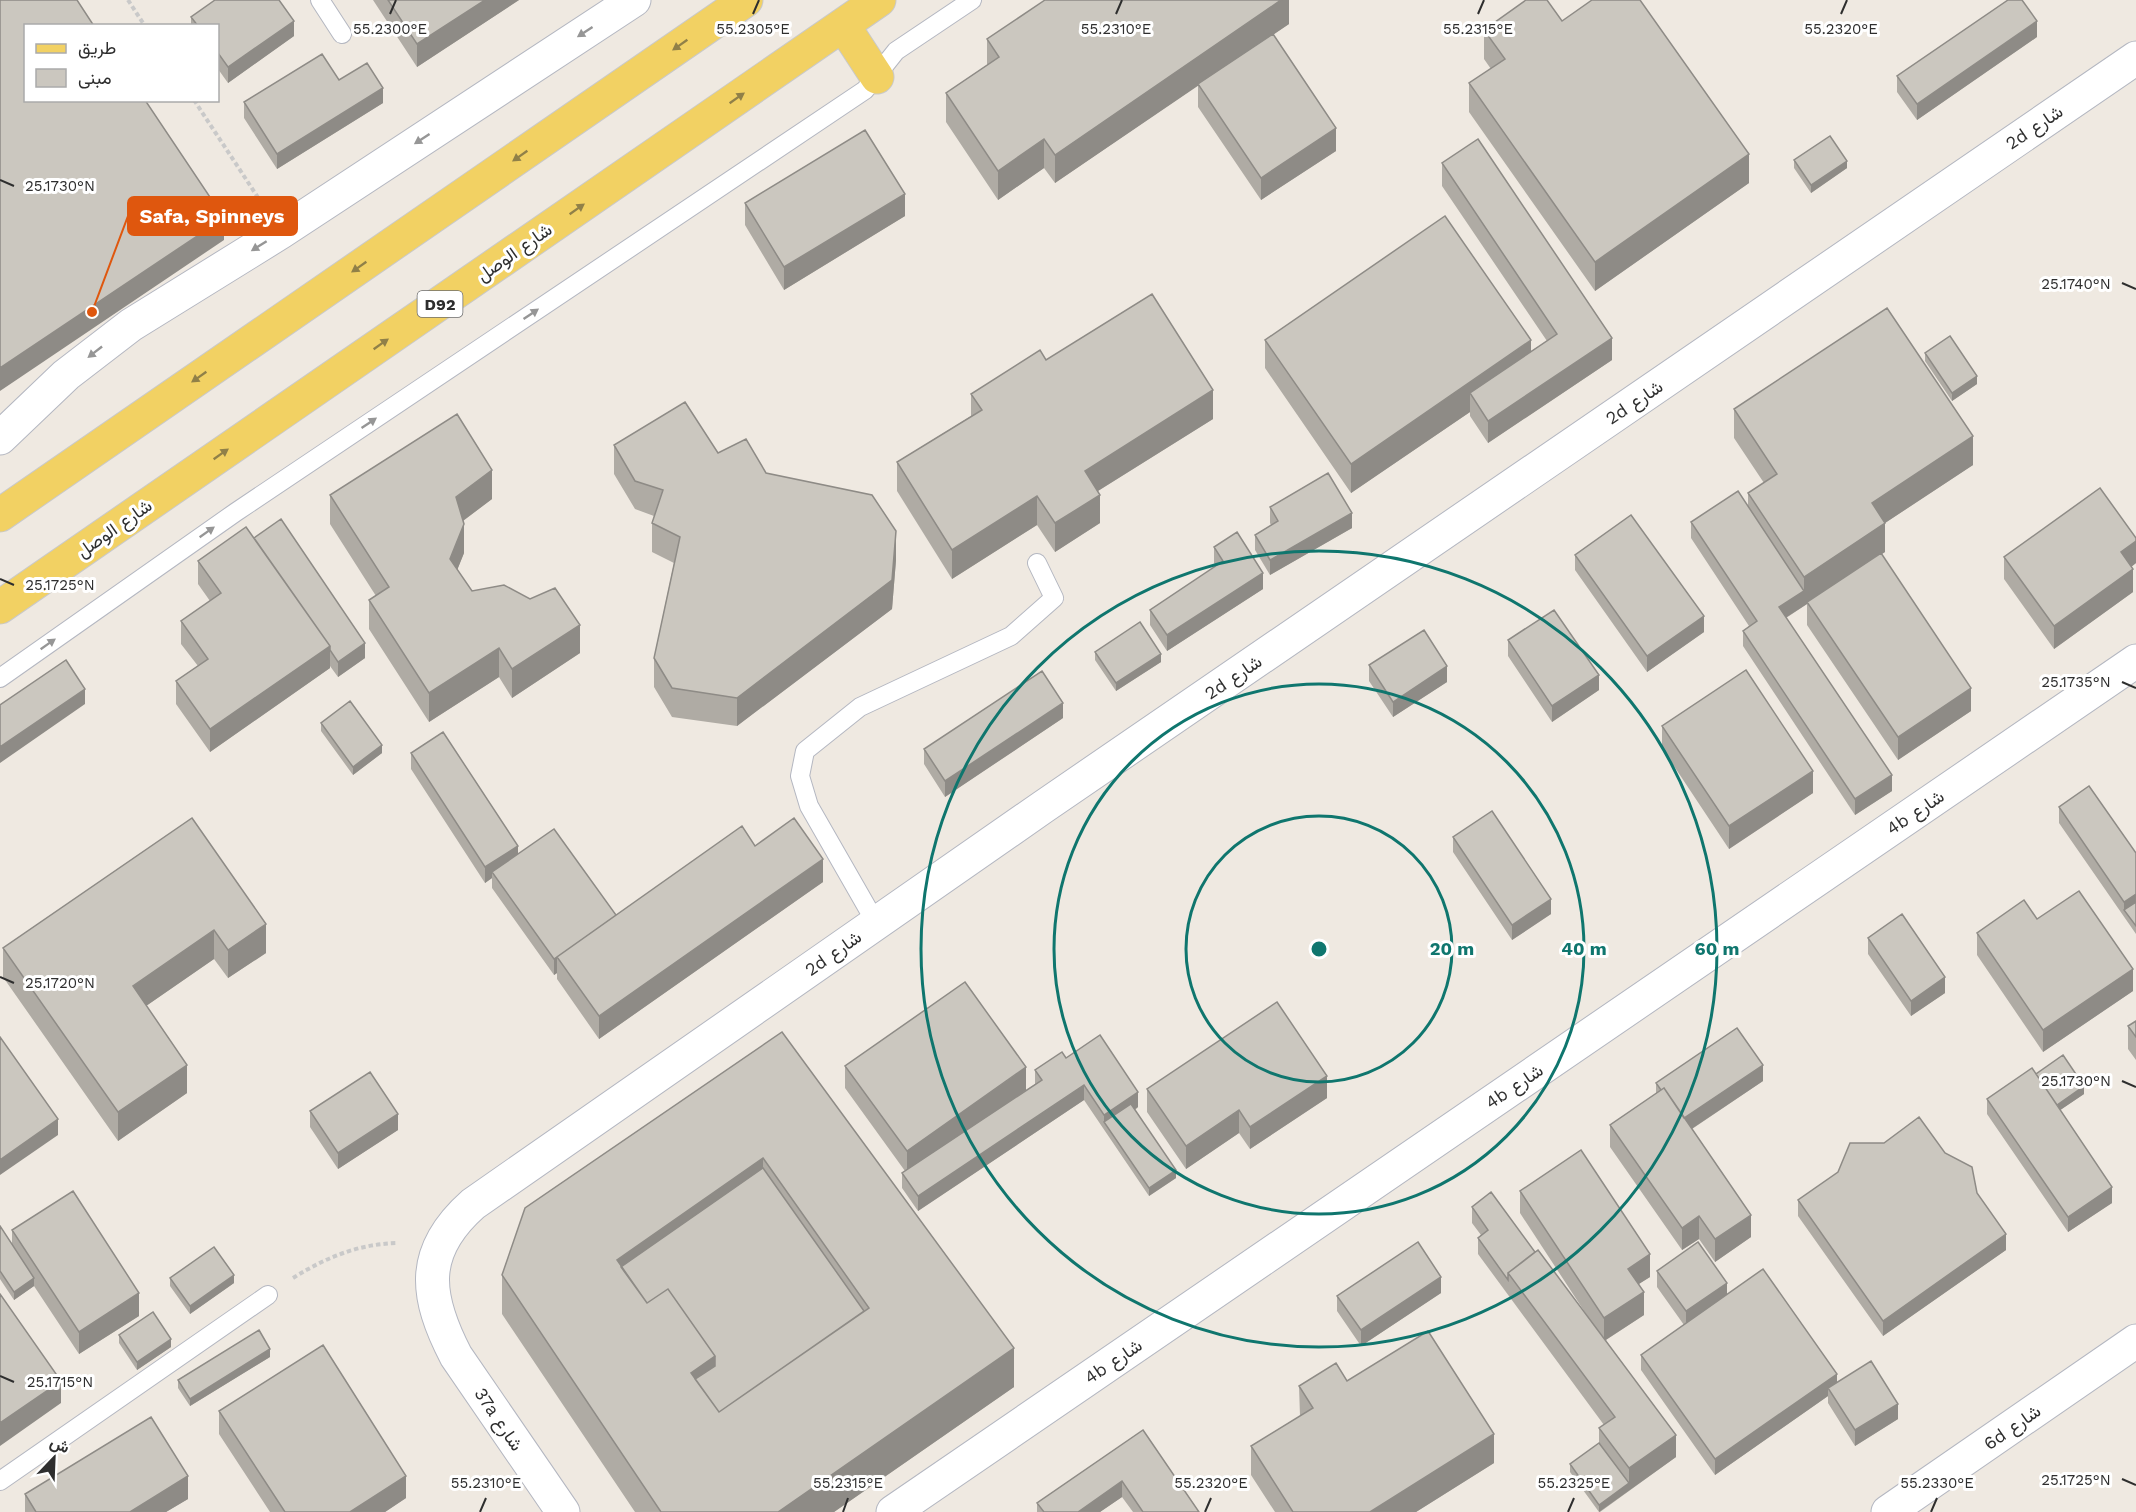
<svg xmlns="http://www.w3.org/2000/svg" width="2136" height="1512" viewBox="0 0 2136 1512" font-family="'Work Sans',Vazirmatn,sans-serif">
  <style>
    .lines { fill: none; stroke-linecap: round; stroke-linejoin: round }
    .lane-casing { stroke: #b4b7c1; stroke-width: 20 }
    .street-casing { stroke: #b4b7c1; stroke-width: 35 }
    .primary-casing { stroke: #c9c9c9; stroke-width: 35 }
    .path { stroke: #c9c9c9; stroke-width: 4; stroke-dasharray: 4.5 3; stroke-linecap: butt }
    .lane { stroke: #fff; stroke-width: 18 }
    .street { stroke: #fff; stroke-width: 33 }
    .primary { stroke: #f2d163; stroke-width: 33 }
    .wall { fill: #afaba4 }
    .shaded-wall { fill: #8e8b86 }
    .building { fill: #cbc7bf; stroke: #8e8b86; stroke-width: 1.5; fill-rule: evenodd }
    .oneway { fill: #969696 }
    .oneway2 { fill: #908048 }
    .ticks { fill: none; stroke: #2e2e2e; stroke-width: 2 }
    .ring { fill: none; stroke: #0f766e; stroke-width: 3 }
    .labels { text-anchor: middle; dominant-baseline: central; stroke-width: 6; stroke-linejoin: round; paint-order: stroke }
    .shield { fill: #fff; stroke: #6d6d6d; stroke-width: 1.5 }
    .shield-label { font-size: 16px; font-weight: bold; fill: #2e2e2e }
    .street-label { font-size: 18px; fill: #2e2e2e; stroke: #fff }
    .ticks-label { font-size: 15px; text-anchor: middle; fill: #2e2e2e; stroke: #fff; stroke-width: 6; stroke-linejoin: round; paint-order: stroke }
    .centre { fill: #0f766e; stroke: #fff; stroke-width: 3 }
    .ring-label { font-size: 18px; text-anchor: middle; font-weight: bold; fill: #0f766e; stroke: #fff; stroke-width: 6; stroke-linejoin: round; paint-order: stroke }
    .leader { fill: none; stroke: #df570e; stroke-width: 2 }
    .callout-dot { fill: #df570e; stroke: #fff; stroke-width: 2 }
    .callout { fill: #df570e; stroke: #df570e; stroke-width: 2 }
    .callout-label { font-size: 20px; text-anchor: middle; font-weight: bold; fill: #fff }
  </style>
  <rect width="100%" height="100%" fill="#efe9e1"/>
  <g class="lines">
    <g class="lane-casing">
      <path id="lane" d="M320,0l22,34
        M0,678l236,-166 629,-422 31,-39 76,-51
        M876,923l-67,-117 -9,-30 5,-25 55,-44 151,-71 43,-38 -17,-35
        M0,1481l268,-186"/>
    </g>
    <g class="street-casing">
      <path id="street" d="M0,438l66,-63 65,-50 150,-93 353,-232
        M563,1512l-107,-156c-31,-60 -37,-104 17,-152l570,-397 1093,-749
        M893,1512l1243,-851
        M1888,1512l248,-171"/>
    </g>
    <g class="primary-casing">
      <path id="primary" d="M843,25l34,52
        M0,515l746,-515
        M0,607l879,-607"/>
    </g>
    <path class="path" d="M128,0l17,26
      M194,100l65,99
      M293,1278c34,-21 65,-34 105,-35"/>
    <use href="#lane" class="lane"/>
    <use href="#street" class="street"/>
    <use href="#primary" class="primary"/>
  </g>
  <path class="wall" d="M373,0h146l-102,67z
    M1289,0v24l-17,11 64,116 -75,49 -63,-93v-22l-143,98 -11,-15 -46,32 -52,-78v-29l41,-28v-26z
    M191,17l103,19 -66,47 -10,-14v-43h-27z
    M1562,21l187,162 -154,108 -126,-179v-29l22,-14 -7,-10v-29z
    M2037,37l-120,83 -20,-28v-16z
    M244,102l139,1 -106,66 -33,-51z
    M1794,160l53,8 -36,25 -17,-25z
    M1442,163l170,197 -124,83 -18,-27v-4l-119,81 -86,-125v-28l266,11 16,-10 -105,-155z
    M745,203l160,13 -121,74 -39,-65z
    M1925,353l52,31 -25,17 -27,-40z
    M1046,360l167,59 -115,72 2,32 -45,29 -18,-27 -85,54 -55,-88v-29l74,-46v-22z
    M1734,409l239,56 -88,58v29l-4,2 90,157 -73,49 -91,-135v-21l-21,14 106,173 -37,24 -112,-169v-15l6,-5 -58,-88v-16l57,-15v-14l16,-10 -30,-45z
    M614,445l104,8 48,20 130,87 -4,49 -155,117 -65,-9 -18,-30v-29l20,-95 -22,-11v-29l2,-7 -19,-7 -21,-35z
    M330,495l162,4 -29,22 1,32 -7,17 15,21 108,62 -68,45 -13,-21 -70,45 -60,-93v-29l7,-4 -46,-72z
    M1270,507l82,21 -82,47 -15,-25v-15l16,-10 -1,-2z
    M254,538l111,120 -27,19 -8,-11v2l-120,84 -34,-48v-23l22,-15 -17,-22v-23l29,-20 -12,-17v-23z
    M1214,547l49,42 -96,62 -17,-26v-15l66,-44 -2,-3z
    M1575,555l129,77 -57,40 -72,-102z
    M2004,557l132,6 -5,4 2,25 -79,57 -50,-70z
    M1508,640l91,50 -47,32 -44,-66z
    M1095,652l66,10 -45,29 -21,-31z
    M1369,665l78,17 -54,35 -24,-36z
    M1063,718l-118,79 -21,-33v-15z
    M321,723l61,30 -29,22 -32,-44z
    M1662,726l151,67 -84,56 -67,-101z
    M411,753l107,101 98,61 139,-69 68,36 -224,157 -42,-60v-6l-3,2 -62,-87v-10l-7,5 -74,-114z
    M2059,807l77,46v81l-77,-111z
    M192,818l74,135 -38,25 -14,-19 -68,47 41,87 -69,48 -115,-164v-29z
    M1453,837l98,77 -39,26 -59,-88z
    M2037,919l96,72 -90,61 -66,-97v-22z
    M1868,938l77,55 -34,23 -43,-62z
    M2136,1021v39l-8,-11v-23z
    M782,1032l232,355 -180,125h-199l-133,-198v-39z
    M1066,1058l72,49 -3,3 41,68 -27,18 -65,-96 -166,111 -16,-23v-15l3,-2 -60,-83v-22l181,24 9,-6v-14z
    M2036,1074l48,20 -24,16 52,93 -44,29 -81,-118v-15z
    M1763,1081l-71,48 59,108 -36,25 -16,-23 -17,11 -72,-103v-22l46,-31v-11z
    M1147,1089l180,9 -77,51 -11,-16 -53,36 -39,-57z
    M310,1111l88,19 -60,39 -28,-42z
    M1945,1153l32,40 29,57 -123,86 -85,-120v-16z
    M1520,1191l130,86 -12,7 6,31 -38,25 70,117 -76,55h-1l-29,-40v-8l29,-21v-15l5,-3 -126,-171v-16l3,-3 -9,-12v-16l63,45 55,68 -70,-107z
    M0,1226l12,18v-14l127,86 -60,38 -45,-68 -20,14 -14,-21z
    M1657,1271l70,24 110,87 61,37 -43,27 -27,-43v-7l-113,79 -74,-105v-15l43,-30 -27,-38z
    M170,1278l64,5 -44,31 -20,-28z
    M1441,1293l-80,53 -24,-35v-15z
    M119,1335l52,12 -34,23 -18,-27z
    M270,1357l-80,49 -12,-18v-8z
    M1347,1381l147,82 -78,49h-141l-24,-37v-29l49,-30 -1,-30z
    M219,1411l187,87 -21,14h-115l-51,-78z
    M1143,1430l56,82h-66l-11,-15 -22,15h-63v-9z
    M25,1494l163,5 -22,13h-141z"/>
  <path class="shaded-wall" d="M485,0h34l-102,67v-23z
    M1281,0h8v24l-234,159v-28z
    M294,21v15l-66,47v-16z
    M2037,21v16l-120,83v-16z
    M383,88v15l-106,66v-15z
    M1336,128v23l-75,49v-22z
    M1044,139v29l-46,32v-29z
    M1749,154v29l-154,108v-29z
    M1847,161v7l-36,25v-8z
    M905,194v22l-121,74v-23z
    M224,218v22l-224,151v-23z
    M1612,338v22l-124,83v-22z
    M1531,340v29l-61,24v19l-119,81v-29z
    M1977,376v8l-25,17v-8z
    M1213,390v29l-128,80v-28z
    M1973,436v29l-88,58v29l-77,52 -1,-2v2l-28,18v-15l25,-16v-14l68,-74z
    M492,470v29l-36,27v-29z
    M1100,495v28l-45,29v-29z
    M1037,496v29l-85,54v-29z
    M1352,513v15l-82,47v-15z
    M464,524v29l-14,35v-29z
    M896,531v29l-4,49 -155,117v-28z
    M2136,541v22l-15,12v-23z
    M2133,569v23l-79,57v-23z
    M1263,573v16l-96,62v-16z
    M1704,616v16l-57,40v-16z
    M580,625v28l-68,45v-29z
    M365,643v15l-27,19v-15z
    M330,646v22l-120,84v-23z
    M499,648v29l-70,45v-29z
    M1161,654v8l-45,29v-8z
    M1447,666v16l-54,35v-15z
    M1599,675v15l-47,32v-16z
    M1971,688v23l-73,49v-23z
    M85,689v15l-85,59v-16z
    M1063,703v15l-118,79v-16z
    M382,745v8l-29,22v-8z
    M1813,771v22l-84,56v-23z
    M1892,775v16l-37,24v-16z
    M518,846v15l-26,11v6l-7,5v-16z
    M823,859v23l-224,157v-23z
    M2136,894v16h-12v-8z
    M1551,899v15l-39,26v-15z
    M266,924v29l-38,25v-28z
    M214,930v29l-81,56v-29z
    M557,957v16l-3,2v-16z
    M2133,969v22l-90,61v-22z
    M1945,977v16l-34,23v-15z
    M187,1065v28l-69,48v-29z
    M1763,1065v16l-82,55v-16z
    M1026,1067v23l-119,84v-23z
    M1327,1076v22l-77,51v-22z
    M1084,1085v15l-166,111v-15z
    M2084,1086v8l-31,21v-8z
    M1138,1092v15l-30,21 -4,-6v-7z
    M1239,1110v23l-53,36v-23z
    M398,1114v16l-60,39v-16z
    M58,1119v16l-58,40v-15z
    M763,1158v39l-133,92 -13,-29z
    M1176,1170v8l-27,18v-8z
    M2112,1187v16l-44,29v-15z
    M1751,1215v22l-36,25v-23z
    M1699,1216v23l-17,11v-22z
    M2006,1234v16l-123,86v-15z
    M1650,1254v23l-22,14v-22z
    M234,1275v8l-44,31v-8z
    M1441,1277v16l-80,53v-16z
    M34,1278v8l-20,14v-8z
    M1727,1283v16l-41,28v-16z
    M1644,1292v23l-40,26v-23z
    M139,1293v23l-60,38v-22z
    M171,1339v8l-34,23v-8z
    M1014,1348v39l-180,125h-56z
    M270,1349v8l-80,49v-7z
    M715,1356v39l-11,7 -13,-29z
    M1837,1374v16l-9,-2v8l-113,79v-16z
    M61,1381v22l-61,43v-23z
    M1898,1404v15l-43,27v-16z
    M1494,1434v29l-78,49h-46z
    M1676,1435v22l-77,55v-7l30,-22v-15z
    M188,1476v23l-22,13h-36z
    M406,1476v22l-21,14h-35z
    M1122,1481v16l-22,15h-22z"/>
  <path class="building" d="M0,0h77l17,26h-68v74h119l79,118 -224,150z
    M215,0h64l15,21 -66,46 -10,-14v-27h-20l-7,-9z
    M388,0h97l-68,44z
    M1045,0h236l-226,155 -11,-16 -46,32 -52,-78 53,-36 -12,-18z
    M1526,0h21l15,21 30,-21h48l109,154 -154,108 -126,-179 36,-24 -21,-29z
    M2008,0h14l15,21 -120,83 -20,-28z
    M1273,34l63,94 -75,50 -63,-94z
    M322,54l17,26 28,-17 16,25 -106,66 -33,-52z
    M865,130l40,64 -121,73 -39,-64z
    M1830,136l17,25 -36,24 -17,-25z
    M1478,139l134,199 -124,83 -18,-28 87,-59 -115,-171z
    M1445,216l86,124 -180,124 -86,-124z
    M1152,294l61,96 -128,81 15,24 -45,28 -18,-27 -85,54 -55,-88 85,-52 -11,-16 69,-44 6,10z
    M1887,308l86,128 -101,67 13,20 -81,54 -56,-84 29,-19 -43,-65z
    M1950,336l27,40 -25,17 -27,-40z
    M685,402l33,51 28,-14 20,34 106,22 24,36 -4,49 -155,118 -65,-10 -18,-30 26,-121 -28,-14 11,-33 -28,-9 -21,-36z
    M457,414l35,56 -36,27 8,27 -14,35 22,32 32,-6 26,14 25,-11 25,37 -68,44 -13,-21 -70,45 -60,-93 20,-13 -59,-92z
    M1328,473l24,40 -82,47 -15,-25 23,-14 -8,-14z
    M2100,488l36,50v3l-15,11 12,17 -79,57 -50,-69z
    M1738,491l66,100 -25,16 113,168 -37,24 -112,-168 14,-10 -66,-99z
    M1631,515l73,101 -57,40 -72,-101z
    M281,519l84,124 -27,19 -8,-12v-4l-76,-108z
    M246,527l84,119 -120,83 -34,-48 32,-22 -27,-38 40,-28 -23,-32z
    M1237,532l26,41 -96,62 -17,-25 73,-49 -9,-14z
    M1881,553l90,135 -73,49 -91,-135z
    M1554,610l45,65 -47,31 -44,-66z
    M1140,622l21,32 -45,29 -21,-31z
    M1424,630l23,36 -54,36 -24,-37z
    M66,660l19,29 -85,58v-42z
    M1746,670l67,101 -84,55 -67,-100z
    M1042,671l21,32 -118,78 -21,-32z
    M350,701l32,44 -29,22 -32,-44z
    M443,732l75,114 -33,21 -74,-114z
    M2089,786l47,67v41l-12,8 -65,-95z
    M1492,811l59,88 -39,26 -59,-88z
    M192,818l74,106 -38,26 -14,-20 -81,56 54,79 -69,47 -115,-164z
    M794,818l29,41 -224,157 -42,-59 185,-131 13,20z
    M554,829l62,86 -62,44 -62,-87z
    M2079,891l54,78 -90,61 -66,-97 47,-33 13,19z
    M2136,902v24l-12,-16z
    M1902,914l43,63 -34,24 -43,-63z
    M965,982l61,85 -119,84 -62,-85z
    M1277,1002l50,74 -77,51 -11,-17 -53,36 -39,-57z
    M2136,1021v16l-8,-11z
    M1737,1028l26,37 -79,53 -20,-30 -3,2 -5,-7z
    M782,1032l232,316 -236,164h-117l-159,-237 23,-67zM763,1158l106,150 -150,104 -28,-39 24,-17 -47,-67 -21,14 -30,-43z
    M1100,1035l38,57 -34,23 -20,-30 -166,111 -16,-23 140,-93 -7,-10 27,-18 4,6z
    M0,1037l58,82 -58,41z
    M2063,1055l21,31 -27,19 -21,-31z
    M2032,1068l80,119 -44,30 -81,-118z
    M370,1072l28,42 -60,39 -28,-42z
    M1664,1088l87,127 -36,24 -16,-23 -17,12 -72,-103z
    M1131,1104l45,66 -27,18 -45,-66z
    M1919,1117l26,36 27,14 5,26 29,41 -123,87 -85,-121 40,-28 12,-29h34z
    M1581,1150l69,104 -22,15 16,23 -40,26 -84,-127z
    M763,1168l101,143 -145,101 -24,-33 20,-13v-10l-47,-67 -21,14 -26,-36z
    M73,1191l66,102 -60,39 -67,-102z
    M1491,1192l44,60 -27,21v7l-30,-42 10,-8 -16,-23z
    M0,1226l34,52 -20,14 -14,-21z
    M1418,1242l23,35 -80,53 -24,-34z
    M1698,1242l29,41 -41,28 -29,-40z
    M214,1247l20,28 -44,31 -20,-28z
    M1538,1250l138,185 -47,33 -30,-40 16,-11 -107,-144z
    M1763,1269l74,105 -122,85 -74,-104z
    M0,1294l61,87 -61,42z
    M153,1312l18,27 -34,23 -18,-27z
    M259,1330l11,19 -80,50 -12,-19z
    M1428,1331l66,103 -124,78h-77l-42,-66 62,-38 -14,-22 37,-23 11,18z
    M323,1345l83,131 -56,36h-65l-66,-101z
    M1871,1361l27,43 -43,26 -27,-42z
    M151,1417l37,59 -58,36h-94l-11,-18z
    M1143,1430l56,82h-56l-21,-31 -44,31h-34l-7,-9z
    M1599,1443l30,40 -30,22 -29,-41z"/>
  <defs><path id="oneway-solid" d="M-6-.8H1V-3.2L6.5 0L1 3.2V.8H-6Z" transform="scale(1.5)"/></defs>
  <g class="oneway">
    <use href="#oneway-solid" transform="translate(585 32) rotate(147)"/>
    <use href="#oneway-solid" transform="translate(422 139) rotate(147)"/>
    <use href="#oneway-solid" transform="translate(259 246) rotate(148)"/>
    <use href="#oneway-solid" transform="translate(531 314) rotate(-34)"/>
    <use href="#oneway-solid" transform="translate(95 352) rotate(142)"/>
    <use href="#oneway-solid" transform="translate(369 423) rotate(-34)"/>
    <use href="#oneway-solid" transform="translate(207 532) rotate(-35)"/>
    <use href="#oneway-solid" transform="translate(48 644) rotate(-35)"/>
  </g>
  <g class="oneway2">
    <use href="#oneway-solid" transform="translate(680 45) rotate(145)"/>
    <use href="#oneway-solid" transform="translate(737 98) rotate(-35)"/>
    <use href="#oneway-solid" transform="translate(520 156) rotate(145)"/>
    <use href="#oneway-solid" transform="translate(577 209) rotate(-35)"/>
    <use href="#oneway-solid" transform="translate(359 267) rotate(145)"/>
    <use href="#oneway-solid" transform="translate(381 344) rotate(-35)"/>
    <use href="#oneway-solid" transform="translate(199 377) rotate(145)"/>
    <use href="#oneway-solid" transform="translate(221 454) rotate(-35)"/>
  </g>
  <path class="ticks" d="M390,14l6,-14M753,14l6,-14M1116,14l6,-14M1478,14l6,-14M1841,14l6,-14M0,180l14,6M2122,283l14,6M0,579l14,6M2122,682l14,6M0,977l14,6M2122,1081l14,6M0,1376l14,6M2122,1479l14,6M480,1512l6,-14M843,1512l5,-14M1205,1512l6,-14M1568,1512l6,-14M1931,1512l6,-14"/>
  <g class="ring">
    <circle cx="1319" cy="949" r="133"/>
    <circle cx="1319" cy="949" r="265"/>
    <circle cx="1319" cy="949" r="398"/>
  </g>
  <g class="labels">
    <rect class="shield" x="417.5" y="291" width="45" height="26" rx="4.5"/>
    <g class="shield-label">
      <text x="440" y="304">D92</text>
    </g>
    <g class="street-label">
      <text transform="translate(2034 127) rotate(-34)">2d شارع</text>
      <text transform="translate(514 252) rotate(-35)">شارع الوصل</text>
      <text transform="translate(1634 402) rotate(-34)">2d شارع</text>
      <text transform="translate(114 528) rotate(-35)">شارع الوصل</text>
      <text transform="translate(1233 677) rotate(-34)">2d شارع</text>
      <text transform="translate(1915 812) rotate(-34)">4b شارع</text>
      <text transform="translate(833 953) rotate(-35)">2d شارع</text>
      <text transform="translate(1514 1086) rotate(-34)">4b شارع</text>
      <text transform="translate(1113 1361) rotate(-34)">4b شارع</text>
      <text transform="translate(499 1419) rotate(56)">37a شارع</text>
      <text transform="translate(2012 1427) rotate(-35)">6d شارع</text>
    </g>
  </g>
  <g class="ticks-label">
    <text x="390" y="34">55.2300°E</text>
    <text x="753" y="34">55.2305°E</text>
    <text x="1116" y="34">55.2310°E</text>
    <text x="1478" y="34">55.2315°E</text>
    <text x="1841" y="34">55.2320°E</text>
    <text x="60" y="191">25.1730°N</text>
    <text x="2076" y="289">25.1740°N</text>
    <text x="60" y="590">25.1725°N</text>
    <text x="2076" y="687">25.1735°N</text>
    <text x="60" y="988">25.1720°N</text>
    <text x="2076" y="1086">25.1730°N</text>
    <text x="60" y="1387">25.1715°N</text>
    <text x="2076" y="1485">25.1725°N</text>
    <text x="486" y="1488">55.2310°E</text>
    <text x="848" y="1488">55.2315°E</text>
    <text x="1211" y="1488">55.2320°E</text>
    <text x="1574" y="1488">55.2325°E</text>
    <text x="1937" y="1488">55.2330°E</text>
  </g>
  <circle cx="1319" cy="949" r="9" class="centre"/>
  <g class="ring-label">
    <text x="1452" y="955">20 m</text>
    <text x="1584" y="955">40 m</text>
    <text x="1717" y="955">60 m</text>
  </g>
  <path class="leader" d="M92 312L128 216"/>
  <circle class="callout-dot" cx="92" cy="312" r="6"/>
  <rect class="callout" x="128" y="197" width="169" height="38" rx="6"/>
  <g class="callout-label">
    <text x="212" y="223">Safa, Spinneys</text>
  </g>
  <rect x="24" y="24" width="195" height="78" fill="#ffffff" stroke="#ababab" stroke-width="1.5"/>
  <rect x="36" y="44" width="30" height="9" fill="#f2d163" stroke="#ababab" stroke-width="1.5"/>
  <text x="78" y="54" font-size="18" fill="#2e2e2e">طريق</text>
  <rect x="36" y="69" width="30" height="18" fill="#cbc7bf" stroke="#ababab" stroke-width="1.5"/>
  <text x="78" y="84" font-size="18" fill="#2e2e2e">مبنى</text>
  <g transform="translate(54 1458) rotate(23)" stroke="#ffffff" stroke-width="4.5" paint-order="stroke">
  <path d="M0-4.5L10 22L0 15L-10 22Z" fill="#2e2e2e"/>
  <text y="-9" font-size="16" font-weight="bold" text-anchor="middle" fill="#2e2e2e">ش</text>
  </g>
</svg>
